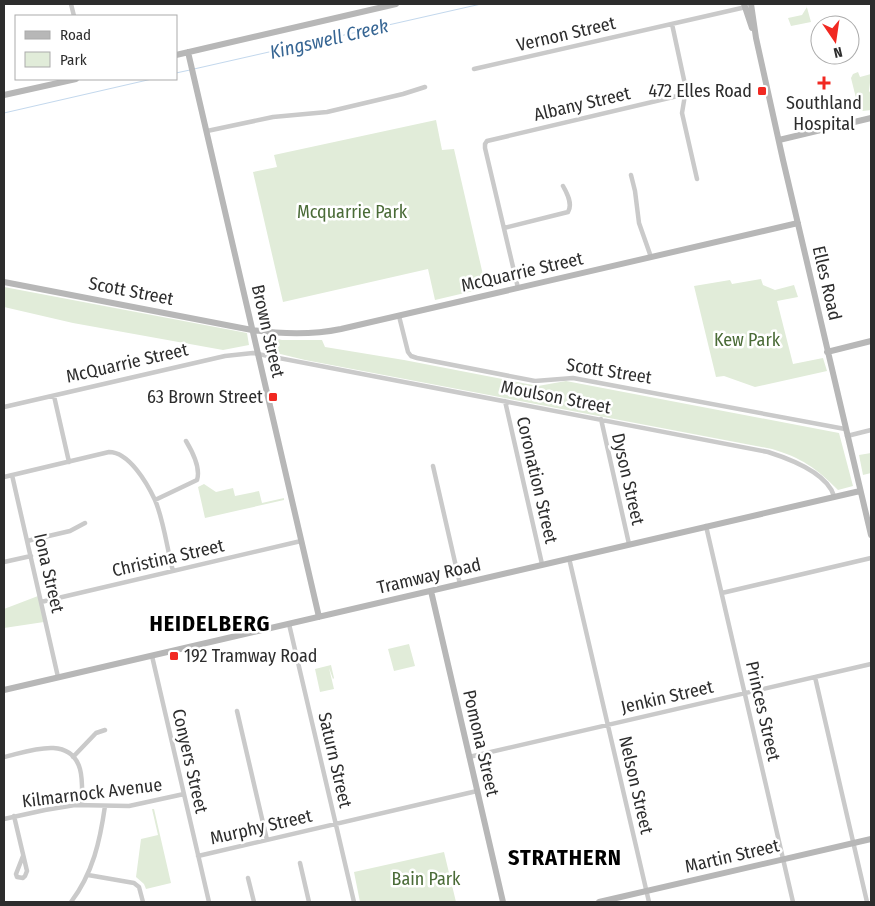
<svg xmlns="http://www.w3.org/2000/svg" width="875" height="906" viewBox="0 0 875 906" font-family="'Fira Sans Condensed',sans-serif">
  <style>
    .green { fill: #e1ecd9 }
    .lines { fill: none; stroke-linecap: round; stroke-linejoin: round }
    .stream { stroke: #c3d8ed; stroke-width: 1 }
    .street { stroke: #cacaca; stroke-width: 4.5 }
    .secondary { stroke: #b7b7b7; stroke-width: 6 }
    .poi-dot { fill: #f12821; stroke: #fff; stroke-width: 2 }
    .labels { text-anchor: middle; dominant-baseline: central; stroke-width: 5; stroke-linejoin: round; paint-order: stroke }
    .street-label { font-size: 18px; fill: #2d2d2d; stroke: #fff }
    .poi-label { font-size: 18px; fill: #2d2d2d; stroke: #fff; text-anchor: end }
    .park-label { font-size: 18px; fill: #4a6b37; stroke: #fff }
    .water-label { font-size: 19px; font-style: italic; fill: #366593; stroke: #fff }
    .district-label { font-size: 22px; font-weight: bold; letter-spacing: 1px; fill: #000; stroke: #fff }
  </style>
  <rect width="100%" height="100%" fill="#fff"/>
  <path class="green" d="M806,4l5,18 -20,4 -3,-8 14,-3 5,-8z
    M858,72l2,5 11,-3 -2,17 2,3v16l-9,1 -4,-5 -7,-28 2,-4z
    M436,120l6,30 12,-1 32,139 -51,12 -7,-31 -145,33 -30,-130 24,-5 -3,-12z
    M761,279l2,6 12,5 19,-5 4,12 -21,4 16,63 30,-6 4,13 -72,16 -31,-11 -8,1 -22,-91 36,-6 2,4z
    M4,287l243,46 2,12 -26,5 -150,-27 -69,-16z
    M265,336l17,4h40l3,7 79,13 134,26 28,-5 273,52 14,53 -15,4c-22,-22 -36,-32 -66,-41l-467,-89 -37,-9z
    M871,453v20l-8,2 -4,-20z
    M204,484l12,8 17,-4 2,8 24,-5 3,12 22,-5v2l-79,18 -7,-31z
    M38,596l6,26 -40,6v-19z
    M409,644l6,22 -21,5 -6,-22z
    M331,665l3,13 -1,1 -4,-11 5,21 -14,3 -5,-23z
    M152,809h2l17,74 -25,6 -2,-5 -8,-7 5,-38 17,-4z
    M444,852l12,50h-96l-6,-30z"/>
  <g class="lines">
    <path class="stream" d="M194,69l287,-65
      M176,73l14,-3
      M4,113l148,-34"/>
    <path class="street" d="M71,4l3,12
      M672,24l14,65 -4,24 15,66
      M474,69l272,-62
      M207,131l66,-14 54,-5 76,-18 22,-7
      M631,175l4,16 4,32 12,34
      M504,228l64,-16c5,-8 -1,-19 -5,-26
      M518,288l-33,-140v-4l2,-3 199,-47
      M399,316l9,36 3,4 6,2 118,23 38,-3 272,51
      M54,396l15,66
      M505,401l37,163
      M4,407l221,-51 28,-3 515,99c22,7 59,21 66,44
      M601,419l28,125
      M847,436l24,-6
      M433,466l27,118
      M12,475l46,202
      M4,477l105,-25c20,0 38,31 46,48 9,21 12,49 18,71
      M155,500l42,-20c4,-12 -5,-29 -11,-39
      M706,526l87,376
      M27,541l43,-10 15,-8
      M569,558l80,344
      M4,562l27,-6
      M722,593l149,-35
      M41,602l260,-61
      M289,624l65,278
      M152,656l57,246
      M815,677l52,225
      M237,711l30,129
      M4,757c23,-5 66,-23 76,12 3,11 2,24 2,36
      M73,757l23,-24 9,-3
      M469,757l402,-93
      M14,816l13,55 -2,5 -2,2 -6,-1 -1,-3 7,-18
      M4,819l41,-9 30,-5 54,1 55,-12
      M198,856l279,-65
      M300,863l9,39
      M88,875l46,8 5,4 4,15
      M248,878l6,24
      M71,902c22,-29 29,-61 34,-96"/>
    <path class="secondary" d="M744,4l8,24
      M751,4l5,34 27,122 88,375
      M188,52l131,565
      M176,55l220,-51
      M4,95l72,-16
      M779,140l92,-22
      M4,282l248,48c29,4 60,5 89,-1l457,-106
      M827,352l44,-11
      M431,591l72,311
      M4,690l856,-199
      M599,902l272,-63"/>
  </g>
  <g class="poi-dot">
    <path d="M821.5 75.5h5v5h5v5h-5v5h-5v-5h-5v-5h5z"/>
    <rect x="757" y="86" width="10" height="10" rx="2.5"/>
    <rect x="268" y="392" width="10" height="10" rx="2.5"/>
    <rect x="169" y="651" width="10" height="10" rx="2.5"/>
  </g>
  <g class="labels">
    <g class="street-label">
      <text transform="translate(566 34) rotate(-13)">Vernon Street</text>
      <text transform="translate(582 104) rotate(-13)">Albany Street</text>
      <text transform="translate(522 272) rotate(-13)">McQuarrie Street</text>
      <text transform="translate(827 283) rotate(77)">Elles Road</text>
      <text transform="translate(131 291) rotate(11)">Scott Street</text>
      <text transform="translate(268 331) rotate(77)">Brown Street</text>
      <text transform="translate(127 363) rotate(-13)">McQuarrie Street</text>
      <text transform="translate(609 371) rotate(9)">Scott Street</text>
      <text transform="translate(556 397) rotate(11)">Moulson Street</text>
      <text transform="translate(628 479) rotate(77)">Dyson Street</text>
      <text transform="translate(537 480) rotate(77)">Coronation Street</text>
      <text transform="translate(168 558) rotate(-13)">Christina Street</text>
      <text transform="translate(49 573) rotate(77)">Iona Street</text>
      <text transform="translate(429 576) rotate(-13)">Tramway Road</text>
      <text transform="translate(667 697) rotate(-13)">Jenkin Street</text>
      <text transform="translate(763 711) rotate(77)">Princes Street</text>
      <text transform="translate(481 743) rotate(77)">Pomona Street</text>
      <text transform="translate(335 760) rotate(77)">Saturn Street</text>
      <text transform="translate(190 761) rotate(77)">Conyers Street</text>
      <text transform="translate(636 785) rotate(77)">Nelson Street</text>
      <text transform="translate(92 793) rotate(-7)">Kilmarnock Avenue</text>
      <text transform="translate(261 827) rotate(-13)">Murphy Street</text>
      <text transform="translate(732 856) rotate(-13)">Martin Street</text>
    </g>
    <g class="poi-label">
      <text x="752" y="91">472 Elles Road</text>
      <text x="824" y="103" text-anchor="middle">Southland<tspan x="824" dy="21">Hospital</tspan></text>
      <text x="263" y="397">63 Brown Street</text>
      <text x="184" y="656" text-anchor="start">192 Tramway Road</text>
    </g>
    <g class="park-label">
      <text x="352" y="212">Mcquarrie Park</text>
      <text x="747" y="340">Kew Park</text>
      <text x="426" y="879">Bain Park</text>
    </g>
    <g class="water-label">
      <text transform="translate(329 39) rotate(-13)">Kingswell Creek</text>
    </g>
    <g class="district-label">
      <text x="210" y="623">HEIDELBERG</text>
      <text x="565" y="857">STRATHERN</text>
    </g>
  </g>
  <rect width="875" height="906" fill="none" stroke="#2d2d2d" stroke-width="10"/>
  <rect x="15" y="15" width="162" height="65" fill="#ffffff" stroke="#ababab"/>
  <rect x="25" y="31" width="25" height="8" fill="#b7b7b7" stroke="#ababab"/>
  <text x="60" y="40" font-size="15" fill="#2d2d2d">Road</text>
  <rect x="25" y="52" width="25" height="15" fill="#e1ecd9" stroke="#ababab"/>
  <text x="60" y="65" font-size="15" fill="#2d2d2d">Park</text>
  <g transform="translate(835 40) rotate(167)"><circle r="24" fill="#ffffff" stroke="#ababab"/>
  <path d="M0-4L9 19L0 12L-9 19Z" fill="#f12821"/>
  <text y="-8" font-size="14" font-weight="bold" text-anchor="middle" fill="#2d2d2d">N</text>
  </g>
</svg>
